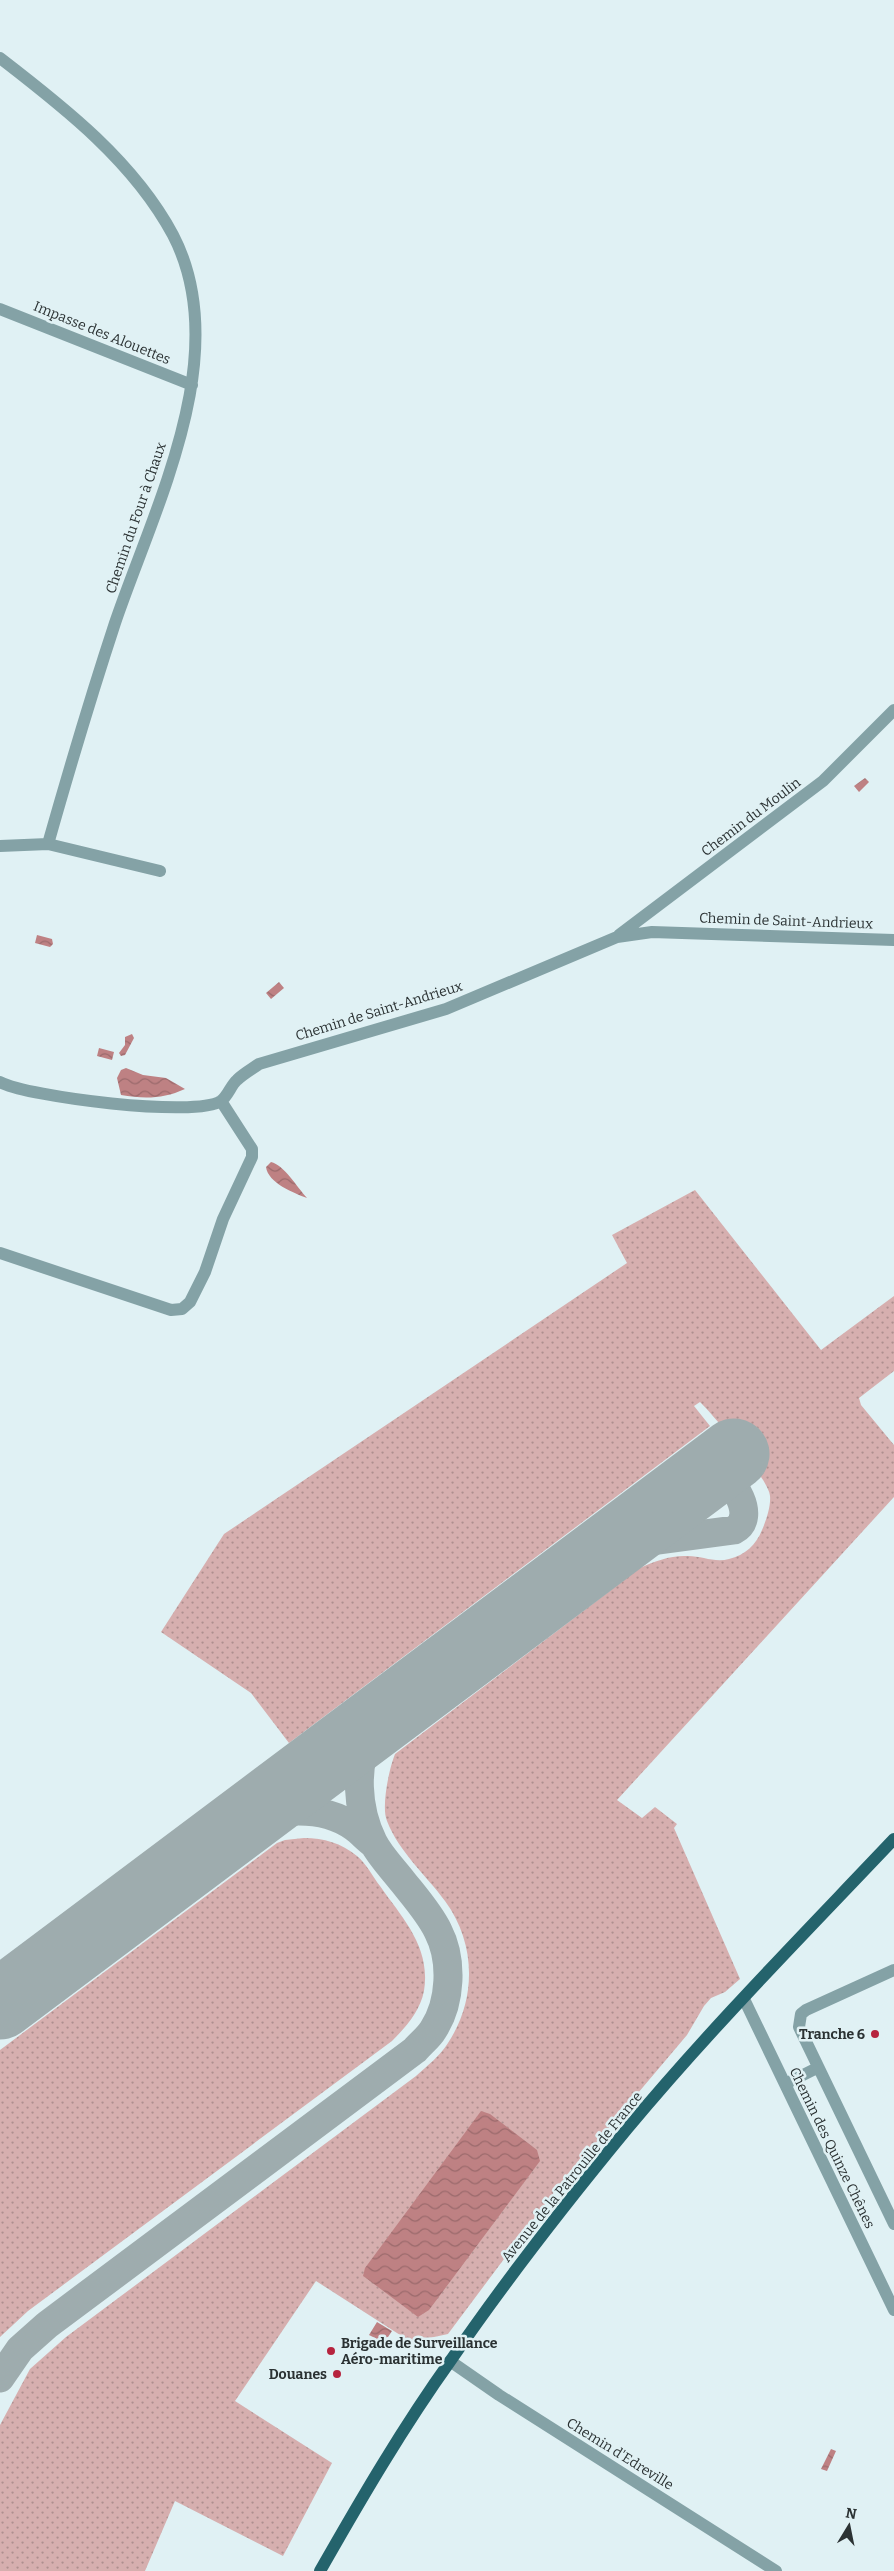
<svg xmlns="http://www.w3.org/2000/svg" width="894" height="2571" viewBox="0 0 894 2571" font-family="Bitter,serif">
  <style>
    .grass { fill: url(#grass-dots) }
    .water { fill: url(#water-waves) }
    .lines { fill: none; stroke-linecap: round; stroke-linejoin: round }
    .taxiway { stroke: #9eacae; stroke-width: 29 }
    .runway { stroke: #9eacae; stroke-width: 71 }
    .minor { stroke: #84a2a6; stroke-width: 12 }
    .major { stroke: #24636c; stroke-width: 12 }
    .poi-dot { fill: #b6243e; stroke: #e0f1f4; stroke-width: 2 }
    .labels { text-anchor: middle; dominant-baseline: central; stroke-width: 5; stroke-linejoin: round; paint-order: stroke }
    .street-label { font-size: 14px; fill: #2b3233; stroke: #e0f1f4 }
    .poi-label { font-size: 14px; font-weight: bold; fill: #2b3233; stroke: #e0f1f4; text-anchor: end }
  </style>
  <defs>
    <pattern id="grass-dots" width="8" height="8" patternUnits="userSpaceOnUse" patternTransform="scale(1.25)"><rect width="8" height="8" fill="#d6afaf"/><path d="M2 2h.1M6 6h.1" fill="none" stroke="#ae8f8f" stroke-width="1.8" stroke-linecap="round"/></pattern>
    <pattern id="water-waves" width="16" height="10" patternUnits="userSpaceOnUse" patternTransform="scale(1.25)"><rect width="16" height="10" fill="#be8183"/><path d="M0 5q4-4 8 0t8 0" fill="none" stroke="#9b6a6c"/></pattern>
  </defs>
  <rect width="100%" height="100%" fill="#e0f1f4"/>
  <path class="grass" d="M695,1190l126,160 73,-54v75l-35,27 2,7 33,40v52l-277,303 25,18 13,-11 22,17 -3,4 66,151 -15,13 -14,6 -7,8 -17,29 -136,161 -103,138 -37,8 -95,-61 -81,120 97,62 -49,93 -108,-55 -30,70h-145v-146l30,-56 36,-32 350,-261c11,-10 24,-20 32,-33 29,-44 28,-100 -3,-142 -19,-26 -46,-49 -58,-80 -6,-14 2,-52 8,-67l245,-186c14,-7 32,-13 48,-12 14,0 27,7 41,3 16,-4 27,-14 33,-29 4,-9 9,-24 8,-34 -1,-17 -56,-80 -70,-94l-6,4 16,20 -421,317 -38,-50 -90,-61 63,-98 403,-271 -15,-28z
    M304,1838c20,0 37,5 53,18 9,7 16,21 23,30 23,33 51,61 44,105 -4,20 -18,36 -32,50l-364,270 -28,26v-287l277,-207 8,-3z"/>
  <path class="water" d="M865,778l4,4 -10,10 -5,-6z
    M37,935l15,4 1,5 -3,3 -15,-4z
    M279,982l5,6 -13,11 -5,-6z
    M132,1034l2,4 -9,17 -4,1 -2,-3 6,-8v-8z
    M99,1048l15,4 -2,8 -15,-4z
    M126,1068l17,7 23,3 19,11c-22,10 -41,10 -64,6l-4,-17 4,-8z
    M271,1162c13,3 26,25 36,36 -13,-5 -39,-15 -41,-31z
    M481,2111l9,3 47,36 3,11 -111,149 -11,7 -52,-39 -3,-2 2,-8z
    M377,2322l15,9 -4,6 -11,2 -8,-4z
    M831,2449l5,2 -9,20 -6,-2z"/>
  <g class="lines">
    <path class="taxiway" d="M600,1553l22,-8 112,-15c24,-12 -2,-55 -18,-56 -4,-1 -9,1 -12,2
      M242,1822c34,-13 80,-18 112,5 7,5 13,12 20,17
      M0,2378l20,-29 27,-24 368,-275c6,-7 14,-13 18,-20 18,-27 20,-70 5,-99 -8,-17 -23,-34 -35,-49 -10,-13 -23,-26 -30,-40 -16,-32 -20,-78 -1,-110 5,-7 12,-14 17,-20"/>
    <path class="runway" d="M0,2004l734,-550"/>
    <path class="minor" d="M0,58c65,50 134,104 173,177 62,119 -19,273 -58,388 -24,73 -46,147 -67,221
      M0,309l192,76
      M0,846l48,-2 112,27
      M619,935l204,-154 71,-71
      M0,1082c28,15 196,36 221,19 7,-5 10,-16 16,-21 6,-6 15,-11 22,-16l187,-55 171,-72 35,-5 242,8
      M0,1253l171,57 11,-1 8,-7 15,-30 18,-53 29,-62v-8l-31,-48
      M894,1970l-88,40 -5,4 -2,13 95,197
      M744,1999l150,311
      M785,2084l32,-16
      M450,2361l49,34 277,176"/>
    <path class="major" d="M320,2571c41,-72 83,-144 131,-211 55,-80 115,-157 176,-231 84,-101 177,-195 267,-290"/>
  </g>
  <g class="poi-dot">
    <circle cx="875" cy="2034" r="5"/>
    <circle cx="331" cy="2351" r="5"/>
    <circle cx="337" cy="2374" r="5"/>
  </g>
  <g class="labels">
    <g class="street-label">
      <text transform="translate(102 333) rotate(22)">Impasse des Alouettes</text>
      <text transform="translate(136 518) rotate(-71)">Chemin du Four à Chaux</text>
      <text transform="translate(751 817) rotate(-37)">Chemin du Moulin</text>
      <text transform="translate(786 921) rotate(2)">Chemin de Saint-Andrieux</text>
      <text transform="translate(379 1011) rotate(-17)">Chemin de Saint-Andrieux</text>
      <text transform="translate(832 2148) rotate(64)">Chemin des Quinze Chênes</text>
      <text transform="translate(572 2177) rotate(-51)">Avenue de la Patrouille de France</text>
      <text transform="translate(620 2454) rotate(32)">Chemin d'Edreville</text>
    </g>
    <g class="poi-label">
      <text x="865" y="2034">Tranche 6</text>
      <text x="341" y="2343" text-anchor="start">Brigade de Surveillance<tspan x="341" dy="16">Aéro-maritime</tspan></text>
      <text x="327" y="2374">Douanes</text>
    </g>
  </g>
  <g transform="translate(849 2526) rotate(10)" stroke="#e0f1f4" stroke-width="4" paint-order="stroke">
  <path d="M0-4L9 19L0 12L-9 19Z" fill="#2b3233"/>
  <text y="-8" font-size="14" font-weight="bold" text-anchor="middle" fill="#2b3233">N</text>
  </g>
</svg>
